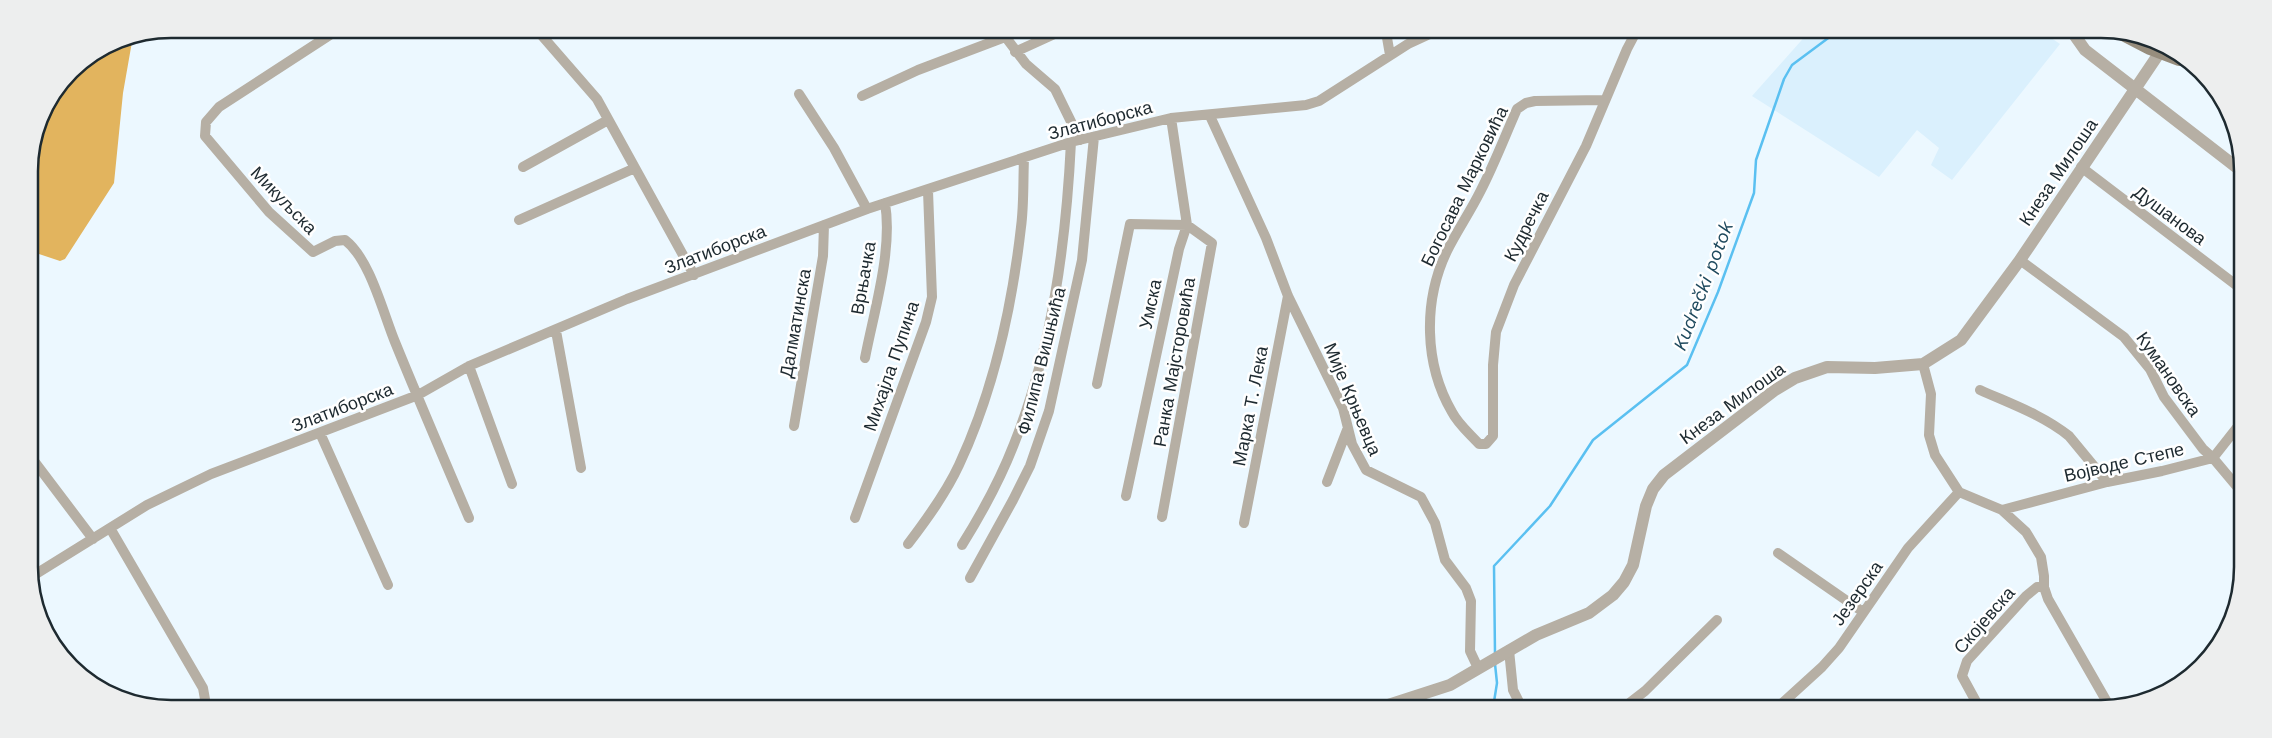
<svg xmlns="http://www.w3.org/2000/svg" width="2272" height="738" viewBox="0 0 2272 738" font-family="'Work Sans',sans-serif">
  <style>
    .built { fill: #daf0fd }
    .forest { fill: #e2b45e }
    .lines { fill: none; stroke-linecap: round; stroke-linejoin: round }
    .stream { stroke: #5ac0f1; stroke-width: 2.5 }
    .minor { stroke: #b6afa4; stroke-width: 10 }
    .tertiary { stroke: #b6afa4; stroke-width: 12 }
    .secondary { stroke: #978d7d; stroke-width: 14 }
    .labels { text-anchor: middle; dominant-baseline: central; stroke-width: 5; stroke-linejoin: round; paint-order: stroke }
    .street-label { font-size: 18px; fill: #1e2a30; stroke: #fff }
    .water-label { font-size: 19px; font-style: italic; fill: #1f4a5e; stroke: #fff }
    .rim { fill: none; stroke: #1e2a30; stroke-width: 2.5 }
  </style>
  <rect width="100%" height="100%" fill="#ecf8ff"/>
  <path class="built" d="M1808,33h236l16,11 -108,136 -21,-15 8,-17 -22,-18 -38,47 -127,-81z"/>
  <path class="forest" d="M133,36l-10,57 -9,90 -49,76 -5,2 -30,-10c-1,-73 -10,-148 59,-193 15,-10 26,-18 44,-22z"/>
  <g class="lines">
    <path class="stream" d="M1495,654l-1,-88 56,-60 43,-66 94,-75 31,-73 36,-99 2,-33 28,-81 8,-14 43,-32
      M1493,708l4,-25 -2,-19"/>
    <path class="minor" d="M339,29l-120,78 -13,15 -1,14 64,76 44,40 22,-11 10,-1c25,19 38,73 50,102 24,59 49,117 74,176
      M537,30l60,69 97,176
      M1001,31l25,33 29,25 25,51
      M1386,32l4,23
      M1015,52l46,-21
      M799,94l35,54 33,61
      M862,96l56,-26 87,-33
      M1604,100l-69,1 -9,2 -9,6c-12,27 -23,56 -37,83 -10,20 -23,39 -33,59 -24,50 -23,113 5,161 6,12 18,22 27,32h7l7,-8v-71l3,-33 18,-47 72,-139 41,-97 9,-17
      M1210,116l56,122 22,58 55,112 9,36 14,26 55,27 14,26 10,37 21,28 5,13 -1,50 8,17
      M523,167l85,-47
      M2081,167l159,121
      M519,220l116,-52
      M2020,260l104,77 26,32 14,28 39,52 10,9 26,31
      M556,331l25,137
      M865,358c9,-47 28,-108 20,-155
      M1923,364l8,30 -2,41 6,20 24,37 43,18 24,22 15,25 3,19v11l4,12 63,110
      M469,366l43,118
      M1097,384l33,-160 57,1 25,18 -50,274
      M1980,390c31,14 63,25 89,46l38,46
      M794,426l29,-170 1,-31
      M320,433l68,152
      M31,457l62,82
      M1327,482l20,-52
      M1126,496l53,-247 8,-24 -16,-107
      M2002,510l105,-28 55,-11 51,-13 26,-33
      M855,518l71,-196 6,-25 -4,-106
      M1244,523l44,-227
      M110,528l93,160 3,17
      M908,544c19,-25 38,-51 51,-79 34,-73 53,-158 62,-238 3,-22 2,-46 3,-68
      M962,545c20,-32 38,-65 52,-101 38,-95 52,-200 57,-302
      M1778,553l85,59
      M31,577l116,-72 64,-31 207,-79 51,-29 158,-67 240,-90 204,-67 100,-24 135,-13 13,-4 89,-57 26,-12
      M970,578l43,-78 17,-34 19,-55 33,-151 12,-123
      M1509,650l4,40 9,18
      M1623,708l22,-17 72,-71
      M1777,708l45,-41 17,-19 69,-100 51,-56
      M1980,709l-18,-33 5,-15 59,-65 11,-9h7"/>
    <path class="tertiary" d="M2073,33l12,17 155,120
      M1382,707l68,-22 86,-50 53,-22 24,-18 11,-13 9,-17 13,-59 7,-17 11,-14 111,-85 20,-12 32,-11 48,1 48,-4 38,-24 59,-80 140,-208"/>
    <path class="secondary" d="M2123,34l27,14 29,11"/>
  </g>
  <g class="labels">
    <g class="street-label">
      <text transform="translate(1100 120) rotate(-15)">Златиборска</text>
      <text transform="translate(2058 172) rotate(-56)">Кнеза Милоша</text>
      <text transform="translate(1464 186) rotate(-64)">Богосава Марковића</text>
      <text transform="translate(284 200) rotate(46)">Микуљска</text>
      <text transform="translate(2170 215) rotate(37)">Душанова</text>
      <text transform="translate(1526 226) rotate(-63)">Кудречка</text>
      <text transform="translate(715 249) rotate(-21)">Златиборска</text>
      <text transform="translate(863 278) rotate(-80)">Врњачка</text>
      <text transform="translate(1150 304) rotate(-78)">Умска</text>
      <text transform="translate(795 323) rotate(-80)">Далматинска</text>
      <text transform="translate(1041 361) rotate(-76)">Филипа Вишњића</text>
      <text transform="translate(1174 362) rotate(-80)">Ранка Мајсторовића</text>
      <text transform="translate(891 366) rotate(-71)">Михајла Пупина</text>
      <text transform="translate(2169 374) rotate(55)">Кумановска</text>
      <text transform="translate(1353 399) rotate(67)">Мије Крњевца</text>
      <text transform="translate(1732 403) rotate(-36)">Кнеза Милоша</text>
      <text transform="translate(1250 406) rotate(-79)">Марка Т. Лека</text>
      <text transform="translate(342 407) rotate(-21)">Златиборска</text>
      <text transform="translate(2124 462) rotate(-13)">Војводе Степе</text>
      <text transform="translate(1857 593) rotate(-55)">Језерска</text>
      <text transform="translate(1984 620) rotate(-49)">Скојевска</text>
    </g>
    <g class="water-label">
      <text transform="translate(1703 286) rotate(-69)">Kudrečki potok</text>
    </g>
  </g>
  <path d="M0 0H2272V738H0ZM171 38H2101A133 133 0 0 1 2234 171V567A133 133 0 0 1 2101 700H171A133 133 0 0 1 38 567V171A133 133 0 0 1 171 38Z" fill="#edeeee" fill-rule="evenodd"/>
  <path class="rim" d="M171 38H2101A133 133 0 0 1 2234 171V567A133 133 0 0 1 2101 700H171A133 133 0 0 1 38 567V171A133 133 0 0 1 171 38Z"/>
</svg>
